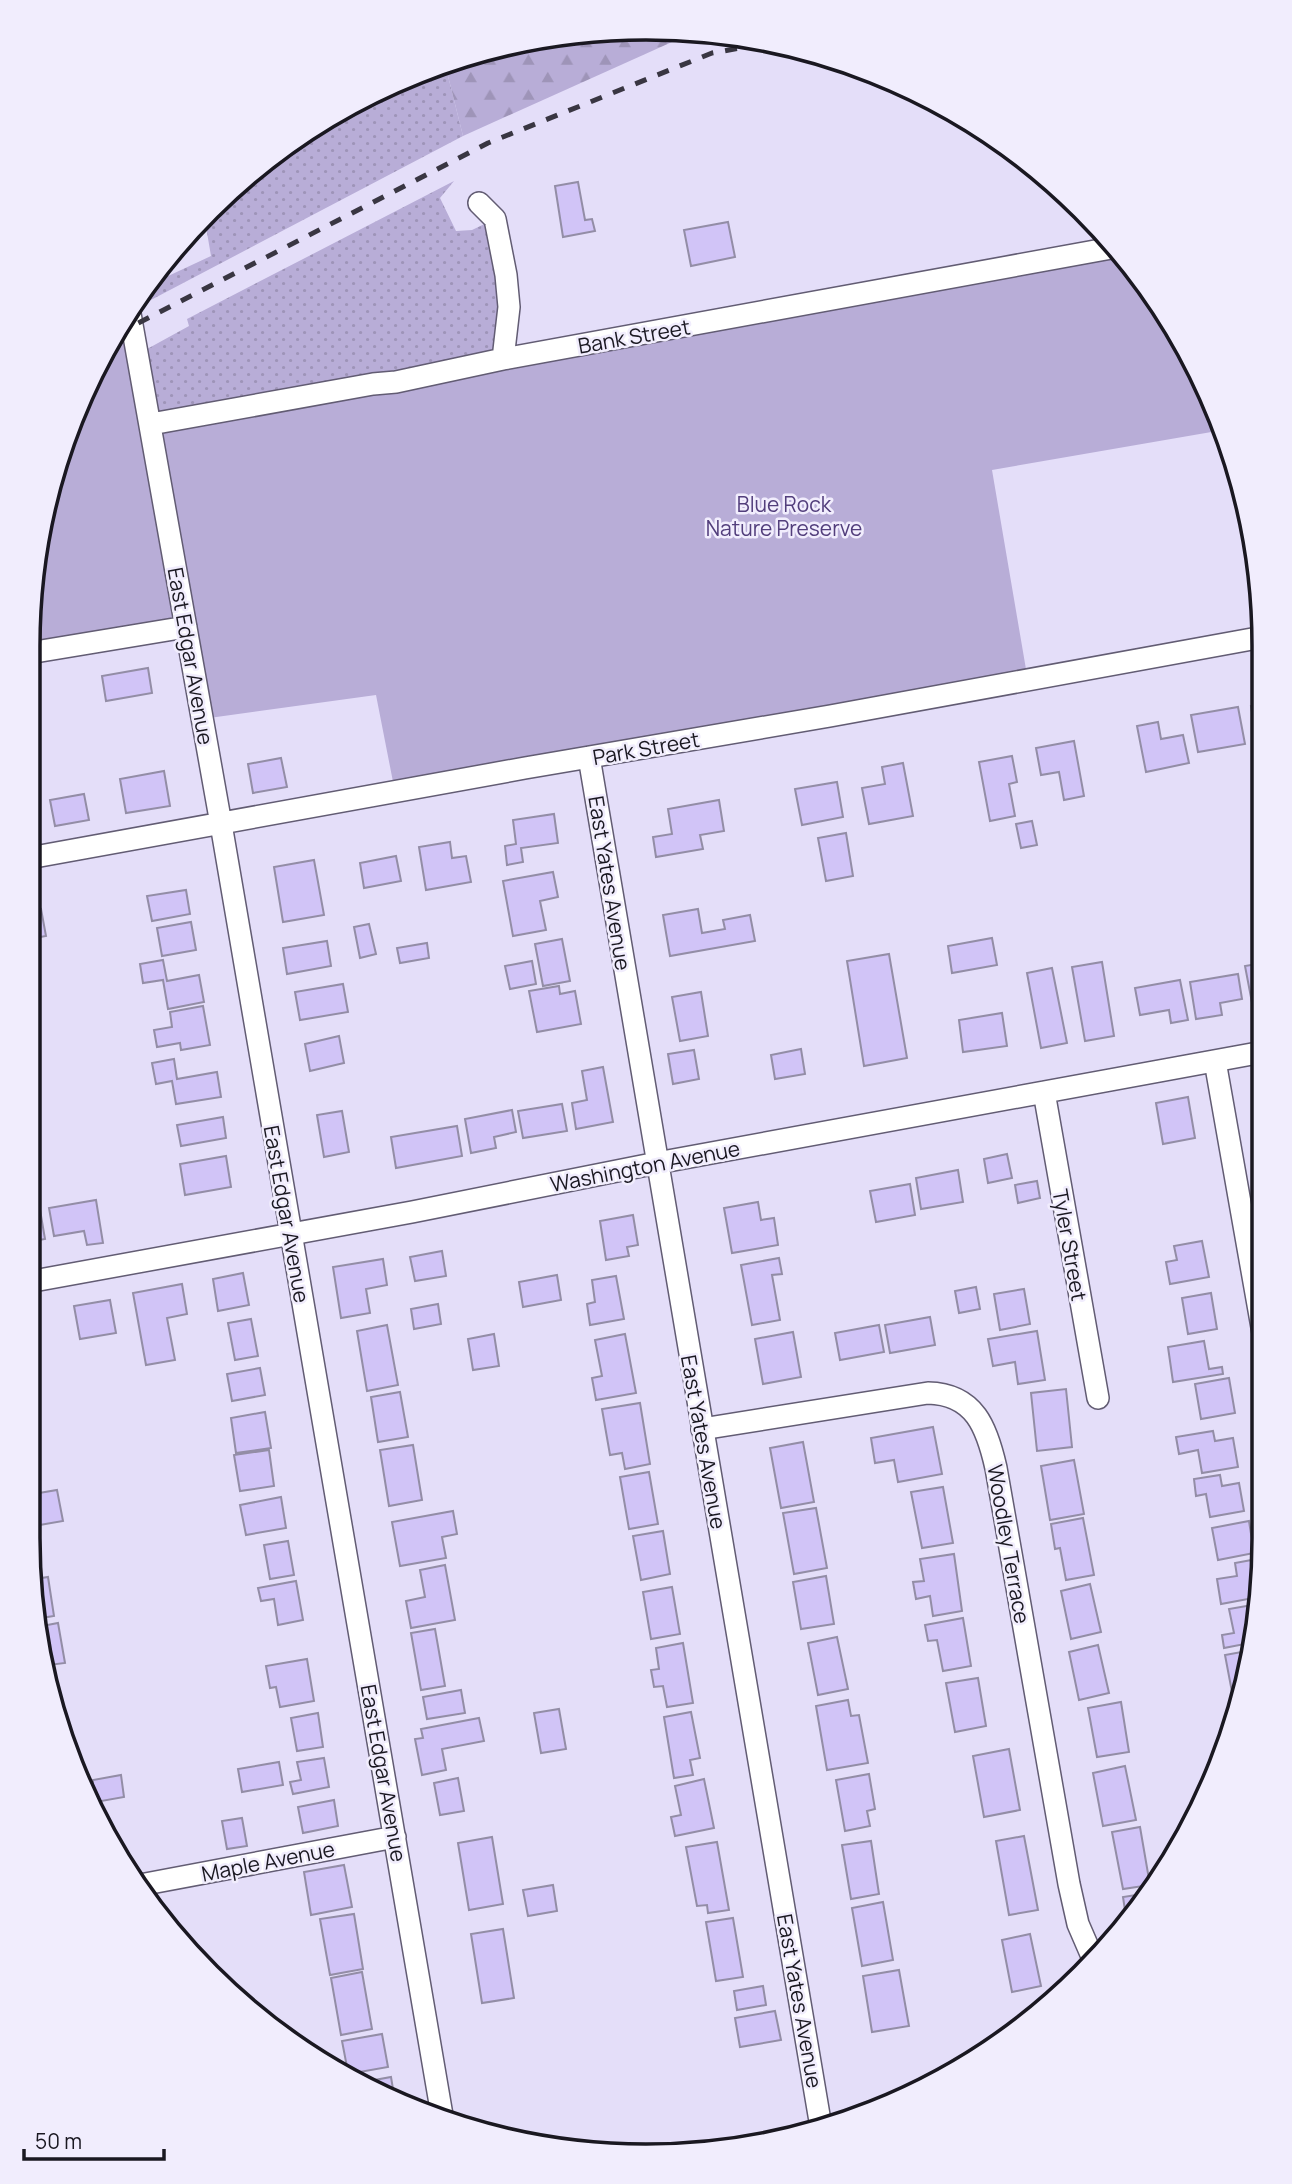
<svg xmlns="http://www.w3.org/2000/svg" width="1292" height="2184" viewBox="0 0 1292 2184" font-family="Manrope,sans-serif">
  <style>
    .grass { fill: url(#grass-dots) }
    .forest { fill: url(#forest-firs) }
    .park { fill: #b8add7 }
    .building { fill: #d1c4f7; stroke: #938da6; stroke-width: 2 }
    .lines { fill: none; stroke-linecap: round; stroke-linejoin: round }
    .minor-casing { stroke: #625c73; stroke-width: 24 }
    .minor { stroke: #fff; stroke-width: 21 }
    .rail { stroke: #393642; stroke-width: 5; stroke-dasharray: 12 12; stroke-linecap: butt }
    .labels { text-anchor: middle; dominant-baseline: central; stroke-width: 5; stroke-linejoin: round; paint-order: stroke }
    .street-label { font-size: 21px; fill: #1a1821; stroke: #f1edfd }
    .park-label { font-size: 21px; fill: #523e7c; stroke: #f1edfd }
    .rim { fill: none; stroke: #1a1821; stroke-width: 3.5 }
  </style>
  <defs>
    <pattern id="grass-dots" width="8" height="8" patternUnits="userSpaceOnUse" patternTransform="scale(1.75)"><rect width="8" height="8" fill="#b8add7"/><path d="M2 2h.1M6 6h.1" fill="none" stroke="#9e94b8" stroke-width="1.8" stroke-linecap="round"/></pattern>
    <pattern id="forest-firs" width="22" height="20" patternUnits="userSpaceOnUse" patternTransform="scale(1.75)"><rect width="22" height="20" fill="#b8add7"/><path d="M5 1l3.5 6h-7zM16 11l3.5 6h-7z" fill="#9e94b8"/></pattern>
  </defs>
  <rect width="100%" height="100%" fill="#e4def9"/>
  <path class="grass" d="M445,64l18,72 -314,165 -6,-6 8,-11 60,-28 -7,-41 99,-83 107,-57z
    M454,181l-14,17 16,33 16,-1 23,-11 8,140 -352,65 -13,-70 51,-28 -2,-7z"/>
  <path class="forest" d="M646,28l46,5 -229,103 -18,-72 81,-24z"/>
  <path class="park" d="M1117,247l64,90 42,93 -231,40 36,211 -633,111 -19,-97 -174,24 -17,-92 -156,26v-48l32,-158 65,-131 24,107z"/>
  <path class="building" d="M578,182l7,38 7,-1 3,12 -32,6 -8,-51z
    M728,222l7,35 -44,9 -7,-36z
    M148,668l4,25 -46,8 -4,-25z
    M1263,704v37l-6,1 -6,-36z
    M1238,707l7,37 -47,8 -7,-37z
    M1158,722l3,17 22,-4 6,28 -43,9 -9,-46z
    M1074,741l10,55 -20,4 -5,-28 -18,3 -5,-27z
    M1012,756l5,26 -8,2 6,32 -25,5 -11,-59z
    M281,758l6,29 -34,6 -5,-29z
    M903,763l10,53 -44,8 -7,-36 23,-4 -3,-17z
    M164,771l6,35 -44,7 -6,-34z
    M837,782l6,35 -41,8 -7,-36z
    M84,794l5,26 -34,6 -5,-26z
    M719,800l5,31 -24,4 3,14 -47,8 -3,-20 19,-3 -4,-25z
    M554,814l4,29 -37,5 2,14 -16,3 -2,-19 11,-2 -3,-24z
    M1032,821l5,24 -16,3 -5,-24z
    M846,833l7,43 -27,5 -8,-43z
    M450,842l2,16 14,-2 5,26 -45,8 -7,-43z
    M396,856l5,25 -37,7 -4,-25z
    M314,860l10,55 -41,7 -9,-55z
    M553,872l5,25 -18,4 6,29 -33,6 -10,-55z
    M186,890l4,24 -38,7 -5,-25z
    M41,909l5,27 -17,3v-28z
    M698,909l4,24 23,-4 -2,-9 27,-5 5,26 -85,15 -7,-41z
    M191,922l5,28 -34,6 -5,-28z
    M369,924l7,30 -16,4 -6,-31z
    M992,938l5,27 -45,8 -4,-27z
    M562,939l8,42 -27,5 -8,-42z
    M327,941l4,25 -44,8 -4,-26z
    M427,943l2,15 -29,5 -3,-15z
    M889,954l18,104 -43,8 -17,-105z
    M163,960l4,21 32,-6 5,27 -36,7 -5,-29 -20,3 -3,-19z
    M532,961l4,23 -26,5 -5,-23z
    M1102,962l12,74 -29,5 -13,-74z
    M1263,963v44l-10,1 -8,-42z
    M1052,968l15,75 -26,5 -14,-75z
    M1238,974l4,25 -22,4 2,12 -26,4 -6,-37z
    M1180,980l8,40 -17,3 -2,-13 -29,5 -5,-27z
    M343,984l5,28 -48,8 -5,-28z
    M559,986l1,8 15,-3 6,33 -44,8 -8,-41z
    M701,992l7,44 -28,5 -8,-44z
    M203,1006l7,39 -29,5 -1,-7 -23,4 -3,-17 18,-3 -2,-15z
    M1002,1013l5,33 -44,6 -4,-32z
    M339,1036l5,27 -34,8 -5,-27z
    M801,1049l4,25 -30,5 -4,-24z
    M694,1050l5,29 -26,5 -5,-30z
    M174,1059l3,20 40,-7 4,25 -45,7 -4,-23 -16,3 -4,-21z
    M603,1067l10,55 -37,7 -4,-26 15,-3 -5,-29z
    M1188,1097l7,41 -32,6 -7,-41z
    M562,1104l5,27 -44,7 -5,-27z
    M512,1110l4,22 -22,5 2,11 -25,5 -6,-34z
    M342,1111l7,41 -25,5 -7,-42z
    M223,1117l3,21 -45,8 -4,-21z
    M457,1126l5,30 -66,12 -5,-31z
    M1007,1154l5,24 -24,5 -4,-24z
    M226,1156l5,31 -46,8 -5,-31z
    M958,1170l5,32 -42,7 -5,-31z
    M1037,1181l3,17 -22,5 -3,-18z
    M910,1184l5,31 -39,7 -6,-31z
    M96,1200l7,43 -16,2 -3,-14 -30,5 -5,-28z
    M758,1202l3,18 13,-2 4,27 -46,8 -8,-45z
    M40,1210l5,29 -17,3v-30z
    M633,1215l5,30 -11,2 2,9 -23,4 -6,-39z
    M1202,1241l7,36 -39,7 -4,-22 11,-2 -3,-14z
    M442,1251l4,25 -31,5 -5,-24z
    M779,1258l3,16 -10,1 8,45 -28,5 -11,-60z
    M383,1259l4,26 -21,4 4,24 -29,5 -8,-51z
    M243,1273l6,32 -31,6 -5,-32z
    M557,1275l4,25 -38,7 -4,-25z
    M616,1276l8,43 -34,6 -3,-21 8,-2 -3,-22z
    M182,1284l5,30 -20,4 8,42 -29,5 -13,-72z
    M976,1287l4,22 -21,4 -4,-22z
    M1024,1289l6,35 -30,6 -6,-36z
    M1211,1293l6,36 -29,5 -6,-36z
    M110,1300l6,33 -36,6 -6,-33z
    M438,1304l3,20 -27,5 -3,-20z
    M930,1317l5,28 -45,8 -5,-28z
    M251,1319l7,37 -23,4 -7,-37z
    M387,1325l11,60 -31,6 -10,-60z
    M879,1325l5,27 -44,8 -5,-27z
    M1037,1331l8,49 -27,4 -3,-22 -22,4 -5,-27z
    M793,1332l8,45 -38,7 -8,-45z
    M494,1334l5,32 -26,4 -5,-31z
    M625,1334l11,59 -40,7 -4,-22 10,-2 -7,-36z
    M1204,1341l5,28 13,-2 1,7 -50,8 -5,-35z
    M260,1368l5,27 -33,6 -5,-27z
    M1229,1378l6,35 -34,6 -6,-35z
    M1066,1389l6,58 -35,4 -6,-58z
    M400,1392l8,45 -30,5 -7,-45z
    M640,1403l10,61 -25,5 -3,-16 -12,2 -8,-46z
    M265,1412l6,36 -35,5 -5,-35z
    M933,1427l9,47 -44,8 -4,-22 -19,3 -4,-25z
    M1213,1431l2,10 18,-3 5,29 -36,6 -4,-23 -19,4 -3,-17z
    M803,1442l11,60 -33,6 -11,-60z
    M413,1445l9,55 -33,6 -9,-56z
    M269,1450l5,36 -34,5 -6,-36z
    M1074,1460l10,54 -34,6 -9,-54z
    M649,1472l9,52 -29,5 -9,-52z
    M1220,1475l2,11 17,-3 5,28 -34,6 -4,-23 -10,2 -2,-17z
    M943,1487l10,56 -31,5 -11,-56z
    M57,1490l6,31 -35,6v-25l7,-1 -2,-7z
    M281,1497l5,31 -40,7 -6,-30z
    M816,1508l11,60 -33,6 -11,-61z
    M453,1511l4,23 -15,3 4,21 -46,8 -8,-44z
    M1083,1518l11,57 -28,5 -6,-32 -5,1 -4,-25z
    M1249,1521l5,32 -36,7 -6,-32z
    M663,1531l7,43 -29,6 -8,-44z
    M288,1541l6,34 -24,4 -6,-34z
    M954,1554l8,57 -29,5 -3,-20 -14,3 -3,-17 11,-1 -4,-22z
    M1257,1559l4,26 -2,12 -38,7 -4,-25 20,-3 -2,-13z
    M445,1565l10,55 -44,8 -5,-27 19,-4 -5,-27z
    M826,1576l8,48 -33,5 -8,-47z
    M48,1577l6,39 -13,2 -6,-39z
    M296,1581l7,39 -25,5 -4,-26 -13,2 -3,-13z
    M1090,1584l11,48 -30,7 -10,-48z
    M672,1587l8,47 -29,5 -8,-47z
    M1258,1604l-8,39 -26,5 -2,-13 12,-2 -5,-24z
    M963,1618l8,48 -28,5 -6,-31 -9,1 -3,-16z
    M58,1623l7,40 -16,2 -7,-39z
    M435,1629l10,57 -24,4 -10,-57z
    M837,1637l11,52 -30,6 -10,-52z
    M683,1643l10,60 -26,4 -4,-21 -9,1 -3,-17 8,-1 -3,-21z
    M1098,1645l11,48 -30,7 -10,-48z
    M1247,1651l-7,39 -8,2 -7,-37z
    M307,1659l7,42 -34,6 -4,-20 -6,1 -4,-22z
    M978,1678l8,48 -31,6 -9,-49z
    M461,1690l4,23 -38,6 -4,-22z
    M848,1700l3,16 8,-1 9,48 -41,7 -11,-64z
    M1121,1702l8,50 -32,5 -9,-49z
    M559,1709l7,40 -25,4 -7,-40z
    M691,1712l9,46 -10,2 3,15 -19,3 -10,-61z
    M318,1713l5,34 -26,4 -6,-33z
    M479,1718l5,23 -42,8 4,21 -24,5 -7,-36 8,-1 -2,-9z
    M68,1720l4,25 -6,1 -5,-10 -3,-14z
    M1009,1749l11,61 -36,7 -11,-61z
    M324,1758l5,29 -36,7 -3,-12 11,-2 -4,-18z
    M279,1762l4,23 -41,7 -4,-23z
    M1125,1766l11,54 -33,6 -10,-53z
    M869,1774l6,35 -8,2 3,15 -25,5 -9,-51z
    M121,1775l3,22 -28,5 -9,-16 6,-1v-5z
    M458,1778l6,33 -24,4 -6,-32z
    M704,1779l10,49 -39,8 -4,-19 10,-2 -6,-29z
    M334,1800l4,26 -35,7 -5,-26z
    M242,1818l5,28 -20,3 -5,-28z
    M1140,1827l10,58 -27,4 -11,-57z
    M1024,1836l14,74 -29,5 -13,-74z
    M492,1837l11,67 -34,6 -11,-67z
    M871,1841l8,53 -28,5 -9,-54z
    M717,1842l12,68 -21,3 -1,-8 -10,1 -11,-59z
    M344,1865l8,42 -41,8 -7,-43z
    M553,1885l4,26 -29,5 -5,-26z
    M1149,1893l-23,24 -3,-20z
    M883,1902l10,58 -31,6 -10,-58z
    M354,1914l9,55 -33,6 -10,-56z
    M733,1918l10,59 -27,4 -10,-59z
    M503,1929l11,69 -32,5 -11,-69z
    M1030,1934l11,52 -29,6 -10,-52z
    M899,1970l10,56 -37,6 -9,-56z
    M362,1972l10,57 -31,6 -10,-57z
    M763,1986l3,19 -29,5 -3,-19z
    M775,2011l6,29 -41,7 -5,-29z
    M382,2034l6,33 -34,6 -11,-5 4,-1 -5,-26z
    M391,2077l3,18 -25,-14z
    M886,2099l1,2 -26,14 -3,-10z
    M660,2144l3,9 -21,2 -2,-7z"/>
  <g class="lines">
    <g class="minor-casing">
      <path id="minor" d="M479,203l16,16 11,56 3,32 -6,52
        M129,308l92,516 222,1297
        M151,424l222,-40 23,-2 107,-23 614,-112
        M29,653l157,-26
        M589,757l232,1370
        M29,858l496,-90 305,-52 433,-79
        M1215,1061l48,272
        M1044,1092l54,306
        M28,1282l384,-70 245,-49 606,-111
        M702,1429l226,-36c47,1 59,35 68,75l73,416 9,40 13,30
        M140,1885l255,-48"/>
    </g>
    <use href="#minor" class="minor"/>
    <path class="rail" d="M117,334l371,-191 224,-90 62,-11"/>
  </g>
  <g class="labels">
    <g class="street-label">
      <text transform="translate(634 336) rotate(-10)">Bank Street</text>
      <text transform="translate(191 656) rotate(80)">East Edgar Avenue</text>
      <text transform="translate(646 748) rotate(-10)">Park Street</text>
      <text transform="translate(610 883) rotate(81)">East Yates Avenue</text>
      <text transform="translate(645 1166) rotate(-11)">Washington Avenue</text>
      <text transform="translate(287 1214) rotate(80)">East Edgar Avenue</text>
      <text transform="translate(1070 1245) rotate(80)">Tyler Street</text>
      <text transform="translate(704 1442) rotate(80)">East Yates Avenue</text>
      <text transform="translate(1009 1544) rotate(80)">Woodley Terrace</text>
      <text transform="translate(384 1773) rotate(80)">East Edgar Avenue</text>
      <text transform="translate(268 1861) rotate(-11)">Maple Avenue</text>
      <text transform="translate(800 2001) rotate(80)">East Yates Avenue</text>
    </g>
    <g class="park-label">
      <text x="784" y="504">Blue Rock<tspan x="784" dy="24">Nature Preserve</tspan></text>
    </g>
  </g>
  <path d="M0 0H1292V2184H0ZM646 40H646A606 606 0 0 1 1252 646V1538A606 606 0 0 1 646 2144H646A606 606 0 0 1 40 1538V646A606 606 0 0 1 646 40Z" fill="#f1edfd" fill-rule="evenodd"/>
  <path class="rim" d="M646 40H646A606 606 0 0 1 1252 646V1538A606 606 0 0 1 646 2144H646A606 606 0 0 1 40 1538V646A606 606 0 0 1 646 40Z"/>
  <path d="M24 2149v10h140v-10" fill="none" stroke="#1a1821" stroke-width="3.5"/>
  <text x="35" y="2149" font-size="21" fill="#1a1821" stroke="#f1edfd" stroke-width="5" paint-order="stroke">50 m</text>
</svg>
